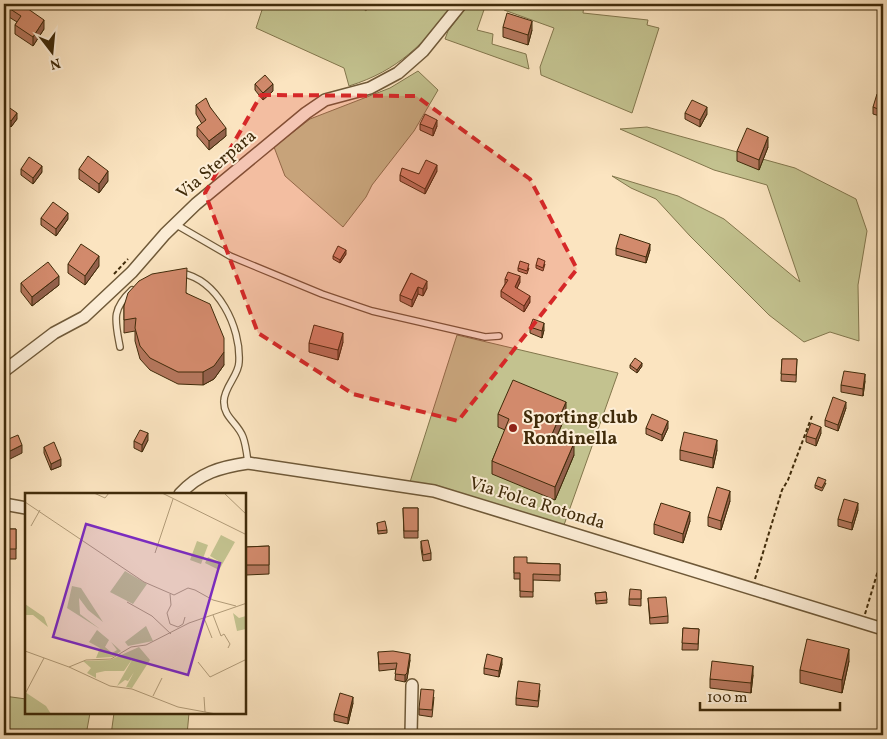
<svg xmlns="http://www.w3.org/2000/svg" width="887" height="739" viewBox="0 0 887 739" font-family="Vollkorn,serif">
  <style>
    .green { fill: #c3c28f; stroke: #82764c }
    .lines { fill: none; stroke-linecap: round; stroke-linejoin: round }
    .service-casing { stroke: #6f5938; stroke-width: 8 }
    .minor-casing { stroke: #6f5938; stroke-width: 14 }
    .path { stroke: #402b0a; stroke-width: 2; stroke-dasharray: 4 2.5; stroke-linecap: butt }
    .service { stroke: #fcedd6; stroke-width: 5.5 }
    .minor { stroke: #fcedd6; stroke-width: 11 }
    .wall { fill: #b5775d; stroke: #402b0a }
    .shaded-wall { fill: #93614c; stroke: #402b0a }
    .building { fill: #d28a6c; stroke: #402b0a }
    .marked { fill: #d62828; fill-opacity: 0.2; stroke: #d62828; stroke-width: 4; stroke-dasharray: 10 6; stroke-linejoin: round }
    .poi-dot { fill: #8f2418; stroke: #fcedd6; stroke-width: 2 }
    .labels { text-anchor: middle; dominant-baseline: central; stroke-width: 4; stroke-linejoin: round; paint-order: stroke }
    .street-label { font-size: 18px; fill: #402b0a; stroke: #fcedd6 }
    .poi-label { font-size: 18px; font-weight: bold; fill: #402b0a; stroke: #fcedd6; text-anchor: start }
    .inset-road { fill: none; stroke: #b09a77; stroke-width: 1 }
    .view { fill: #7b2cbf; fill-opacity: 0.15; stroke: #7b2cbf; stroke-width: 2.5 }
    .inset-edge { fill: none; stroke: #402b0a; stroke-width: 2.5 }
  </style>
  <rect width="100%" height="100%" fill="#fbe4c0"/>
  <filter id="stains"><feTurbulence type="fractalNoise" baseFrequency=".004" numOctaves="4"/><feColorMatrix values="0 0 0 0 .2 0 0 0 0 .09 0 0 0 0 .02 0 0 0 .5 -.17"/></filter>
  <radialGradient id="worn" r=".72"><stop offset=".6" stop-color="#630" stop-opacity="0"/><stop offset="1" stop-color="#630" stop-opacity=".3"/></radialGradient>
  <path class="green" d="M264,4h96v2l6,5 3,-7h87c-34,40 -56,66 -107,82l-5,-18 -88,-40z
    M469,4h17l-9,26 16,4 -1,10 34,10 3,15 -84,-30 3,-8z
    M505,4h79l-1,9 65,7 -1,5 12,3 -27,85 -91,-38 -1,-8 14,-39 -50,-18z
    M418,71l20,19 -24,41 -42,54 -6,12 -23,30 -58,-51 -11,-29 36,-28 80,-31z
    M647,127l148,41 61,31 11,32 -9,54 1,56 -29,-9 -26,10 -35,-27 -79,-79 -34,-37 -25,-11 -19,-12 66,20 46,23 76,63 -33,-97 -53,-15 -94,-41z
    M457,335l161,38 -54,152 -107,-32 -47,-11z
    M4,696l22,3v14h64l-4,22h-82z
    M114,713h75l-2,22h-76z"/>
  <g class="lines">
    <g class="service-casing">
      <path id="service" d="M175,224l55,32 92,38 50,17 113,26 14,-1
        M181,273c37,7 60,54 58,89 0,13 -15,25 -15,39 -1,16 14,22 19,36 3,8 4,18 5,26
        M120,347c-5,-27 -9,-37 12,-57"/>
    </g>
    <g class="minor-casing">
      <path id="minor" d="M4,371l50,-38 30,-16 48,-45 33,-38 31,-30 110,-91 19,-13 45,-12 28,-15 25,-22 38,-47
        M180,494c19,-21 41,-27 68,-31l186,28 449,138
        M4,504l22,4
        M411,735l1,-50"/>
    </g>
    <path class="path" d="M114,274l14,-15
      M755,579l27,-89 6,-10 24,-64
      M865,614l18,-60"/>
    <use href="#service" class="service"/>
    <use href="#minor" class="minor"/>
  </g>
  <path class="wall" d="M4,4l40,25 -11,17 -18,-12v-9l2,-3 -13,-8z
    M503,27l29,3 -4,15 -25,-8z
    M255,84l18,7 -10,9 -8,-10z
    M883,96v21l-10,-3v-7z
    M4,104l13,15 -6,8 -7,-5z
    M196,105l14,2 16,29 -17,14 -12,-14v-9l5,-3 -6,-10z
    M685,113l22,1 -7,13 -15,-8z
    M420,124l17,2 -4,10 -13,-6z
    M768,147l-9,23 -22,-9v-10z
    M21,169l21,3 -9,12 -12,-9z
    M79,169l29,12 -9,12 -20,-14z
    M437,171l-12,23 -25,-13v-6l19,-1z
    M41,218l27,1 -12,17 -15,-11z
    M616,248l34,2 -4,13 -30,-8z
    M346,254l-6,9 -7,-4v-3z
    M68,264l31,2 -14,19 -17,-12z
    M545,264l-2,7 -7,-3v-3z
    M518,268h11l-2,6 -9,-3z
    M411,273l16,15 -4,8 -5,-2 -6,13 -12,-6v-6z
    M505,279l15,3 -3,6 13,14 -6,10 -23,-15v-6l4,-7z
    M21,283l38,2 -27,21 -11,-14z
    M187,293l37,72 -10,14 -11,6 -25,-1 -28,-14 -10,-11 -5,-18v-10l-11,2v-27z
    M530,327l14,3 -2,8 -12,-5z
    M343,342l-5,18 -29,-8v-9z
    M782,359h15l-1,23 -15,-1z
    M630,365l12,1 -5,7 -7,-5z
    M883,368v17l-3,-1v-7z
    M865,381l-2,15 -22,-4v-7z
    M846,408l-8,23 -13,-5v-6z
    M498,414l68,1 -9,21 17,19 -19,45 -63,-26v-13l13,-31 -7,-3z
    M646,428h22l-6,13 -16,-7z
    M821,433l-5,13 -10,-4v-6z
    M148,440l-6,12 -8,-4v-7z
    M44,447l17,19 -10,4 -7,-17z
    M680,450h37l-4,18 -33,-8z
    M826,483l-4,8 -7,-3v-3z
    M730,501l-9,29 -13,-4v-9z
    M403,508h15v30h-14z
    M858,510l-6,20 -14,-4v-7z
    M690,521l-7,22 -29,-9v-10z
    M377,523l10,7v3l-9,1z
    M4,529h12v30h-12z
    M421,541l10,12v7l-8,1 -2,-13z
    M269,546v28l-23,1v-28z
    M514,557l13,6 33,1v17l-27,-1v17h-13v-18h-6z
    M641,590v16l-12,-1v-6z
    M606,592l1,11 -11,1 -1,-11z
    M648,598l20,18v7l-18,1z
    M683,628l16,1 -1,21h-16z
    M378,652l32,8 -3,19 -2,3 -10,-2 1,-11 -17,2z
    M849,661l-7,32 -42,-10v-13z
    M502,664l-3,13 -15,-3v-6z
    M753,675l-2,18 -41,-5v-9z
    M540,690l-2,17 -22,-2v-7z
    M434,697l-2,20 -13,-2v-6z
    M353,703l-5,21 -14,-3v-7z"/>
  <path class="shaded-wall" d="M44,20v9l-11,17v-9z
    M532,21v9l-4,15v-10z
    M273,84v7l-10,9v-7z
    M707,107v7l-7,13v-7z
    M17,113v6l-6,8v-6z
    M437,120v6l-4,10v-7z
    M226,128v8l-17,14v-9z
    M768,137v10l-9,23v-10z
    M437,165v6l-12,23v-5z
    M42,166v6l-9,12v-6z
    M108,171v10l-9,12v-9z
    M68,213v6l-12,17v-7z
    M650,244v6l-4,13v-6z
    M346,250v4l-6,9v-3z
    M99,256v10l-14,19v-9z
    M59,276v9l-27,21v-9z
    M520,276v6l-5,11v-6z
    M427,281v7l-4,8v-7z
    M418,287v7l-6,13v-7z
    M530,296v6l-6,10v-6z
    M544,323v7l-2,8v-7z
    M343,333v9l-5,18v-10z
    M224,352v13l-10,14 -11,6v-13z
    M642,363v3l-5,7v-3z
    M865,374v7l-2,15v-7z
    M566,402v13l-14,32v-13z
    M846,402v6l-8,23v-6z
    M668,421v7l-6,13v-6z
    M821,427v6l-5,13v-7z
    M148,433v7l-6,12v-7z
    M717,440v10l-4,18v-10z
    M574,443v12l-19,45v-13z
    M22,445v8l-18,9v-8z
    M61,459v7l-10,4v-6z
    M730,491v10l-9,29v-9z
    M858,503v7l-6,20v-7z
    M690,512v9l-7,22v-9z
    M849,649v12l-7,32v-13z
    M410,654v6l-3,19 -2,3v-7z
    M502,658v6l-3,13v-6z
    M753,666v9l-2,18v-10z
    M353,697v6l-5,21v-6z"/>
  <path class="building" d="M4,4h17l23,16 -11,17 -18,-12 6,-9 -17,-11z
    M507,13l25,8 -4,14 -25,-8z
    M265,75l8,9 -10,9 -8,-9z
    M877,94l6,2v15l-10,-4z
    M206,98l4,9 16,21 -17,13 -12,-14 9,-7 -10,-15z
    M692,100l15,7 -7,13 -15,-7z
    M4,104l13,9 -6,8 -7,-5z
    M425,114l12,6 -4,9 -13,-5z
    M747,128l21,9 -9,23 -22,-9z
    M88,156l20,15 -9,13 -20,-15z
    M29,157l13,9 -9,12 -12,-9z
    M426,160l11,5 -12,24 -25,-14 2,-7 17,6z
    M53,202l15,11 -12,16 -15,-11z
    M620,234l30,10 -4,13 -30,-9z
    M81,244l18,12 -14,20 -17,-12z
    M338,246l8,4 -6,10 -7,-4z
    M538,258l7,3 -2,7 -7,-3z
    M520,261l9,3 -2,7 -9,-3z
    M48,262l11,14 -27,21 -11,-14z
    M187,268l-1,25 24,11 14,34v14l-10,14 -11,6h-25l-28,-14 -10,-12 -5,-18 1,-10 -12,2v-14l4,-13 11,-12 13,-7z
    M508,272l12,4 -5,11 15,9 -6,10 -23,-15 7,-11 -3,-1z
    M411,273l16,8 -4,8 -5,-2 -6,13 -12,-5z
    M533,319l11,4 -2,8 -12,-4z
    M314,325l29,8 -5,17 -29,-7z
    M635,358l7,5 -5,7 -7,-5z
    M782,359h15l-1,16 -15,-1z
    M883,368v10l-3,-1z
    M844,371l21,3 -2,15 -22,-4z
    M513,380l53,22 -14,32 22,9 -19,44 -63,-26 17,-42 -11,-5z
    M833,397l13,5 -8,23 -13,-5z
    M652,414l16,7 -6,14 -16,-7z
    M811,423l10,4 -5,12 -10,-3z
    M140,430l8,3 -6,12 -8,-4z
    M684,432l33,8 -4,18 -33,-8z
    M18,435l4,10 -18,9v-13z
    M54,442l7,17 -10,5 -7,-17z
    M818,477l8,3 -4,8 -7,-3z
    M717,487l13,4 -9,30 -13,-4z
    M844,499l14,4 -6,20 -14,-4z
    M661,503l29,9 -7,22 -29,-10z
    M403,508h15v23h-14z
    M385,521l2,9 -9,1 -1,-8z
    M4,529h12v20h-12z
    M428,540l3,13 -8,2 -2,-14z
    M269,546v19h-23v-18z
    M514,557h13v6l33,1v11l-27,-1v18l-13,-1v-18h-6z
    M4,574l3,1 -2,10h-1z
    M630,589l11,1v9h-12z
    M606,592l1,8 -11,1 -1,-8z
    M666,597l2,19 -18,2 -2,-20z
    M683,628l16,1 -1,15 -16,-1z
    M807,639l42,10 -7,31 -42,-10z
    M393,651l17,3 -3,19 -2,2 -10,-1 2,-11 -18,1 -1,-12z
    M487,654l15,4 -3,13 -15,-3z
    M712,661l41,5 -2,17 -41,-4z
    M518,681l22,3 -2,17 -22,-3z
    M421,689l13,1 -2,20 -13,-1z
    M340,693l13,4 -5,21 -14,-4z
    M428,730l21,1v4h-22z"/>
  <path class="marked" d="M261,95l155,1 114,83 47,90 -119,152 -105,-27 -95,-61 -53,-140z"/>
  <circle class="poi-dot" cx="513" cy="428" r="5"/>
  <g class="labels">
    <g class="street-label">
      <text transform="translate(217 165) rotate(-40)">Via Sterpara</text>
      <text transform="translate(537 504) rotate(17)">Via Folca Rotonda</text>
    </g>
    <g class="poi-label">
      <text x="523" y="418">Sporting club<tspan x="523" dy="21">Rondinella</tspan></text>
    </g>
  </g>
  <g transform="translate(25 493)">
    <rect width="221" height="221" fill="#fbe4c0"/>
    <path d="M196,42l14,7 -16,28 -14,-7 3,-6 12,5 -10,-6zM172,48l11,4 -7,19 -11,-4zM100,78l22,13 -14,20 -23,-12zM47,93l9,2 22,34 -15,-12 -9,-12 1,16 20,15 -33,-21zM0,111l19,13 4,10 -15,-12h-8zM208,120l6,5 7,-2v13l-9,2zM121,133l7,15 -25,5 -3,-4zM72,137l12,10 -4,7 7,6 5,-3 -6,-8 10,9 -8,6 -17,1 4,-10 -11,-6zM114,154l11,13 -18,28 -6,-1 8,-15 -6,9 -3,-1 -8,6 16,-28 -9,13h-19l-9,2v5l-9,-5 4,-5 -8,-7 27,-1zM0,199l21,14 5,8h-26z" fill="#c3c28f"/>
    <path class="inset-road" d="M69,0l11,5 4,-5M137,0l85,42M199,0l23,22M0,9l119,80 30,13 14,-7 7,2 18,10 23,6M6,33l9,-16M130,60l18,-54M145,101l1,11 -4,8 3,11 8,3 5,-3 2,-7M102,109l25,14 19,18M188,122l8,21 3,-2 6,10 -2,4M179,125l8,20M0,158l44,16 41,19 22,3 46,18 38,7M173,169l12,15 37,-18M44,174l17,-7 25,-1 20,-12 15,-2 43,-22 58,-20M0,201l19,-36M128,203l9,-18M179,204l1,15"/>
    <path class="view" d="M61,31l134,39 -32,112 -135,-38z"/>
    <rect width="221" height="221" class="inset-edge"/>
  </g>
  <rect width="887" height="739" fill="none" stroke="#fbe4c0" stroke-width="20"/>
  <rect x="5" y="5" width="877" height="729" fill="none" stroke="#402b0a" stroke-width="2.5"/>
  <rect x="10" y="10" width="867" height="719" fill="none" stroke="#402b0a"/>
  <g transform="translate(52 52) rotate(164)" stroke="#fcedd6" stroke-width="4" paint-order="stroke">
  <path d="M0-4L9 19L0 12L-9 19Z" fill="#402b0a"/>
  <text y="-8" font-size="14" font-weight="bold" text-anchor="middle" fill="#402b0a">N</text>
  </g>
  <path d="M700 702v8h140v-8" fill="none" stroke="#402b0a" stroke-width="2.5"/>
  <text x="707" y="702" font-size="15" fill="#402b0a" stroke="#fcedd6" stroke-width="4" paint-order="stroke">100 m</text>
  <rect width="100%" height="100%" filter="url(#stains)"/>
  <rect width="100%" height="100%" fill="url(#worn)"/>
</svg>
